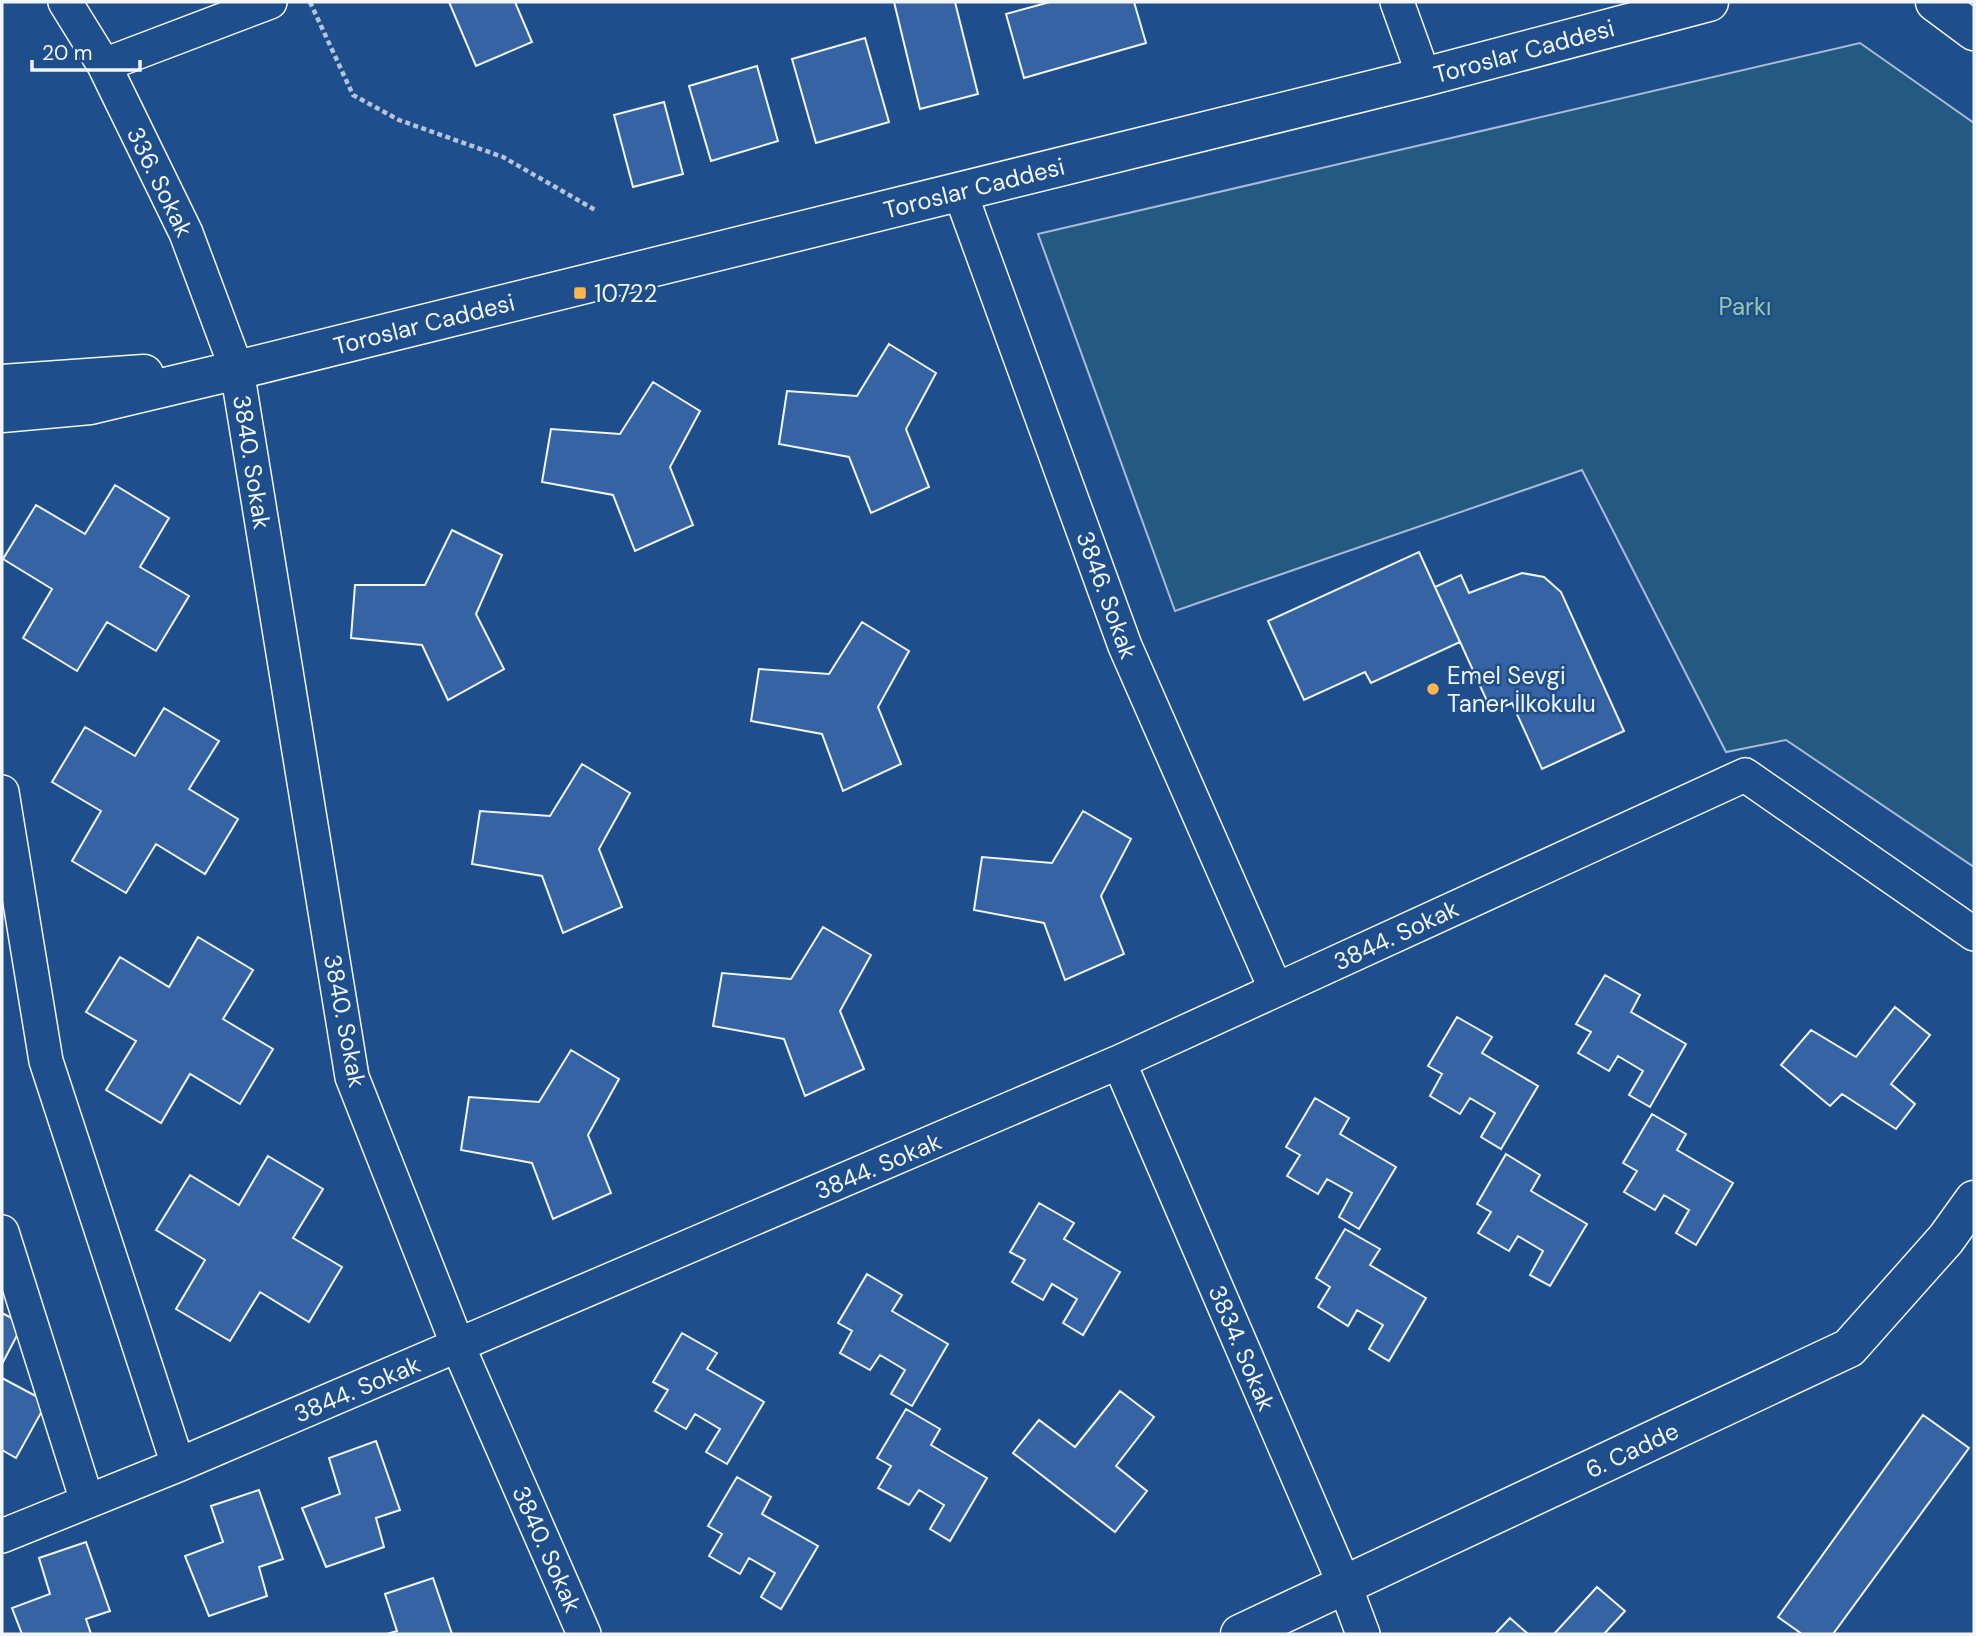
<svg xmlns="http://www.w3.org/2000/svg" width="1976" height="1636" viewBox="0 0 1976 1636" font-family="'DM Sans',sans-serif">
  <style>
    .green { fill: #245a82; stroke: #a8bbd7; stroke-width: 2 }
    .building { fill: #3563a3; stroke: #f2f6ff; stroke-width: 2 }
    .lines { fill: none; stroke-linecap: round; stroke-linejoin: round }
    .street-casing { stroke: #f2f6ff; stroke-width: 36 }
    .secondary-casing { stroke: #f2f6ff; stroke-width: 41 }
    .path { stroke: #b3c4dc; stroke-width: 4.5; stroke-dasharray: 5 3.5; stroke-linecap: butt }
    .street { stroke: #1f4e8c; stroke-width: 33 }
    .secondary { stroke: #1f4e8c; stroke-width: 38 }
    .poi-dot { fill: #ffb74d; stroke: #1f4e8c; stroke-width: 2.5 }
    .labels { text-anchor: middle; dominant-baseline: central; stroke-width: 5; stroke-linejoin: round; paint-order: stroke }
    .street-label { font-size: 24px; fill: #f2f6ff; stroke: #1f4e8c }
    .poi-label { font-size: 24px; fill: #f2f6ff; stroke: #1f4e8c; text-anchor: start }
    .park-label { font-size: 24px; fill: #97c8a6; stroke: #1f4e8c }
  </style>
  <rect width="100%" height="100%" fill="#1f4e8c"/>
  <path class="green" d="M1860,43l114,80v744l-188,-127 -60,12 -144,-282 -407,141 -137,-377z"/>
  <path class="building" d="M449,2h66l17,40 -56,24z
    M894,2h61l23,92 -58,15z
    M1050,2h84l12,41 -122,35 -18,-64z
    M865,38l24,84 -73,21 -24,-84z
    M757,66l21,75 -67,20 -22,-75z
    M664,102l19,72 -50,13 -19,-72z
    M889,344l47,29 -30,56 23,58 -58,26 -22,-56 -70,-13 8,-53 70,5z
    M653,382l47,29 -30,56 23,58 -58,26 -22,-56 -71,-13 9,-53 69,5z
    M115,485l54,33 -29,49 49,29 -33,55 -49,-29 -30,49 -54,-33 29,-49 -49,-30 33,-54 49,29z
    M452,530l50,25 -26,59 28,55 -56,31 -26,-55 -71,-7 4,-53h70z
    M1419,552l41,90 -89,41 -6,-11 -61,28 -36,-79z
    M1522,573l22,4 17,15 63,139 -82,38 -30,-66 -20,9 -57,-125 26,-12 8,18z
    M862,622l47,29 -31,56 23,57 -58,27 -21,-57 -71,-13 8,-52 70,5z
    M164,708l55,33 -30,48 49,30 -33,55 -49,-30 -30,49 -54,-32 29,-50 -49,-29 33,-55 50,29z
    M582,764l48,29 -31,56 23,58 -59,26 -21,-57 -70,-12 8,-53 70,5z
    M1083,811l48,28 -30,57 23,58 -59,26 -21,-57 -70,-13 8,-53 70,6z
    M823,927l48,28 -31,56 24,58 -59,27 -21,-57 -71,-13 9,-53 69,6z
    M198,937l55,33 -30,49 50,30 -33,55 -50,-30 -29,49 -55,-33 30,-49 -50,-29 34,-55 49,30z
    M1605,975l35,20 -9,17 55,32 -36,63 -21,-12 14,-24 -25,-15 -9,15 -31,-18 13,-21 -15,-8z
    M1895,1007l35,28 -39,49 24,20 -19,25 -54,-35 -12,12 -49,-41 30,-35 45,27z
    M1457,1017l35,20 -10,16 56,33 -37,63 -20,-12 14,-24 -25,-15 -10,16 -30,-18 12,-22 -14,-8z
    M571,1050l48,29 -31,56 23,58 -58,26 -21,-56 -71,-13 8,-53 70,5z
    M1315,1098l34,20 -9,16 56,33 -37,62 -20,-12 13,-24 -25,-14 -9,15 -31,-18 13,-21 -14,-8z
    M1652,1114l34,20 -9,16 56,33 -37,62 -20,-12 13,-23 -25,-15 -9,15 -31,-18 13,-21 -14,-8z
    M1506,1154l34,21 -9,16 56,33 -37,62 -20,-11 13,-24 -25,-15 -9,15 -31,-18 13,-21 -14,-8z
    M268,1156l55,33 -30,49 49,29 -33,55 -49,-30 -30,49 -54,-32 29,-49 -49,-30 34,-55 49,30z
    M1039,1203l35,20 -10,16 56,33 -37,63 -20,-12 14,-24 -25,-15 -9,16 -31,-18 13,-22 -15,-8z
    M1345,1229l35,20 -10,16 56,33 -37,63 -20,-12 14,-24 -26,-15 -9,16 -30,-19 12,-20 -14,-9z
    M867,1274l35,21 -10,16 56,33 -36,62 -21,-12 14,-24 -25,-15 -10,15 -30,-17 12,-22 -14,-8z
    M2,1313l21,11 -21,40z
    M682,1333l35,20 -10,16 57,33 -37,62 -21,-12 14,-23 -25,-15 -9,15 -31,-18 13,-21 -15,-8z
    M2,1378l45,24 -31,56 -14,-8z
    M1120,1391l34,26 -38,49 31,25 -32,41 -102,-79 26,-33 36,27z
    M906,1409l34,20 -9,16 56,33 -37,63 -20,-12 14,-24 -25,-15 -10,15 -31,-17 13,-22 -14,-8z
    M1923,1415l46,33 -136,186h-31l-24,-17z
    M376,1441l24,69 -24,8 8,29 -58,20 -24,-59 38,-14 -11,-36z
    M737,1477l34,20 -9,17 56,32 -37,63 -20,-12 14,-24 -26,-15 -9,16 -31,-18 13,-22 -14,-8z
    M259,1490l24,69 -24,8 8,29 -58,20 -24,-60 38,-14 -12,-36z
    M86,1542l24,69 -24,8 5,15h-69l-10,-26 38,-14 -11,-36z
    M433,1578l19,56h-65l10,-3 -12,-37z
    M1597,1587l28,24 -21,23h-50z
    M1510,1618l18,16h-33z"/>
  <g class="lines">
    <g class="street-casing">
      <path id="street" d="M65,2l39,63 82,168 51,137 115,707 106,269 126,288
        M1397,2l27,75
        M104,65l166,-63
        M960,192l165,454 151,344
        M2,792l44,269 132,404
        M1119,1062l226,524 18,48
        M2,1232l85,269
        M2,1536l176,-71 941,-403 626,-287 229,159"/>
    </g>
    <g class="secondary-casing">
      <path id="secondary" d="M1935,2l39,29
        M2,384l142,-10
        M2,413l88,-8 147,-35 1187,-293 285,-75
        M1240,1634l609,-286 97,-109 28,-39"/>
    </g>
    <path class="path" d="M310,2l43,93 46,25 104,37 94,54"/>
    <use href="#street" class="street"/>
    <use href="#secondary" class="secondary"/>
  </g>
  <g class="poi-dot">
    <rect x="573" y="286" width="14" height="14" rx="3.5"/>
    <circle cx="1433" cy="689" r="7"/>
  </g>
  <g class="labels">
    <g class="street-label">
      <text transform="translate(1524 51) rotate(-15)">Toroslar Caddesi</text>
      <text transform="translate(160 182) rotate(64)">336. Sokak</text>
      <text transform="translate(974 188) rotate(-14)">Toroslar Caddesi</text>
      <text transform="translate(424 324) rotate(-14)">Toroslar Caddesi</text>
      <text transform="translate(252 462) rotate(81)">3840. Sokak</text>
      <text transform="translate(1107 595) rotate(70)">3846. Sokak</text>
      <text transform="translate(1396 935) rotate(-25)">3844. Sokak</text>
      <text transform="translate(345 1021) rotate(79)">3840. Sokak</text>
      <text transform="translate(878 1166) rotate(-23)">3844. Sokak</text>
      <text transform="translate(1242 1348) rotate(67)">3834. Sokak</text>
      <text transform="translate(357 1389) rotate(-23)">3844. Sokak</text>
      <text transform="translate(1632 1450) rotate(-25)">6. Cadde</text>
      <text transform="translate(547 1549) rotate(66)">3840. Sokak</text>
    </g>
    <g class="poi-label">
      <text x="594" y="293">10722</text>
      <text x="1447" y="675">Emel Sevgi<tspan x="1447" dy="28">Taner İlkokulu</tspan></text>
    </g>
    <g class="park-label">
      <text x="1745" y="306">Parkı</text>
    </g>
  </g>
  <rect width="1976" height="1636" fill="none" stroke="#f2f6ff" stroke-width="7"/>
  <path d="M32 60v10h108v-10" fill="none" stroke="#f2f6ff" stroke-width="3.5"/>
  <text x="42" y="60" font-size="21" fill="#f2f6ff" stroke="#1f4e8c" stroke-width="5" paint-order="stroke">20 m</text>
</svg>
